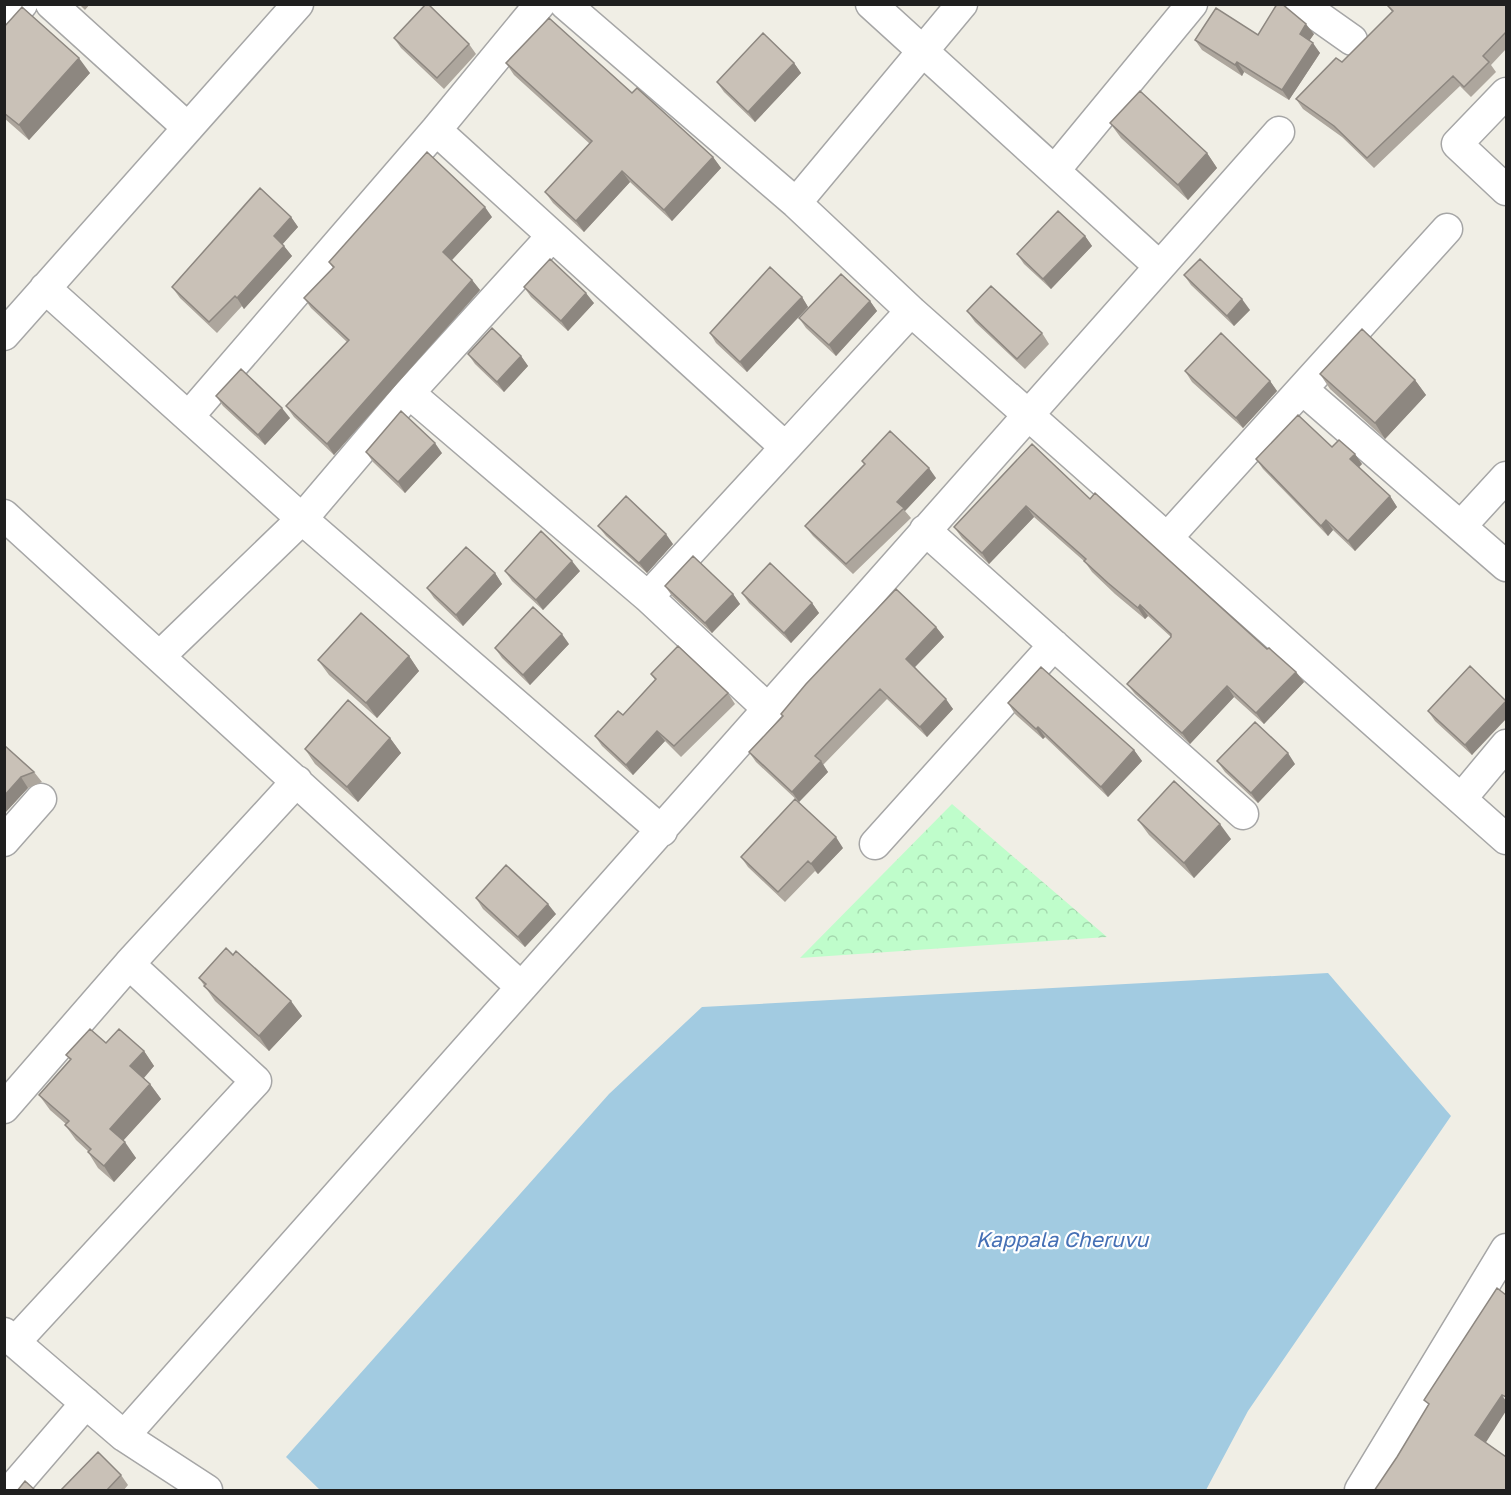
<svg xmlns="http://www.w3.org/2000/svg" width="1511" height="1495" viewBox="0 0 1511 1495" font-family="'Golos Text',sans-serif">
  <style>
    .park { fill: url(#park-crowns) }
    .water { fill: #a2cbe1 }
    .lines { fill: none; stroke-linecap: round; stroke-linejoin: round }
    .street-casing { stroke: #a6a6a6; stroke-width: 33 }
    .street { stroke: #fff; stroke-width: 30 }
    .wall { fill: #ada69d }
    .shaded-wall { fill: #8d8780 }
    .building { fill: #c9c1b7; stroke: #8d8780; stroke-width: 1.5 }
    .labels { text-anchor: middle; dominant-baseline: central; stroke-width: 4.5; stroke-linejoin: round; paint-order: stroke }
    .water-label { font-size: 21px; font-style: italic; fill: #4570b5; stroke: #fff }
  </style>
  <defs>
    <pattern id="park-crowns" width="20" height="18" patternUnits="userSpaceOnUse" patternTransform="scale(1.5)"><rect width="20" height="18" fill="#bffdcb"/><path d="M2 6a3 3 0 1 1 6 0M12 15a3 3 0 1 1 6 0" fill="none" stroke="#a4d8ae"/></pattern>
  </defs>
  <rect width="100%" height="100%" fill="#f0eee5"/>
  <path class="park" d="M952,804l155,133 -307,21z"/>
  <path class="water" d="M1328,973l123,143 -203,295 -42,79h-886l-34,-33 323,-363 93,-87z"/>
  <g class="lines">
    <g class="street-casing">
      <path id="street" d="M51,4l137,124
        M565,4l231,199 115,108 595,528
        M871,4l288,262
        M1301,4l51,36
        M4,25l18,-21
        M1506,93l-49,51 49,46
        M436,130l348,316
        M1055,170l137,-166
        M796,203l166,-199
        M45,288l257,231 360,312
        M4,335l294,-331
        M1302,389l204,177
        M409,393l239,204 119,111
        M189,416l247,-286 104,-126
        M4,515l516,471
        M1461,526l45,-49
        M925,530l318,284
        M1168,537l279,-308
        M648,597l263,-286
        M161,655l141,-136 107,-126 142,-156
        M1461,799l45,-54
        M4,841l37,-42
        M875,844l179,-199
        M4,1108l125,-144 168,-183
        M4,1333l120,103 83,54
        M15,1342l241,-261 -127,-117
        M124,1436l1155,-1304
        M11,1490l75,-87
        M1360,1490l146,-241"/>
    </g>
    <use href="#street" class="street"/>
  </g>
  <path class="wall" d="M79,4h11l-5,6z
    M1506,4v45l-15,16 5,7 -25,25 -11,-11 -86,82 -32,-31 -39,-28 -7,-10 46,-37 50,-50 -4,-6z
    M4,27l86,46 -61,67 -25,-22z
    M1314,34l-5,7 11,12 -31,47 -45,-28 -2,4 -40,-26 -7,-10 63,-5z
    M394,38l75,6 7,10 -32,35 -43,-41z
    M506,63l126,30 81,64 8,11 -49,53 -42,-39 -46,50 -31,-29 -8,-11 45,-48 -76,-69z
    M794,63l7,10 -46,49 -31,-30 -7,-10z
    M1110,123l97,30 10,15 -29,32 -67,-62z
    M291,217l7,10 -16,17 10,12 -48,53 -2,-3 -25,27 -37,-35 -8,-11z
    M492,217l-40,43 20,20 8,10 -146,165 -40,-38 -8,-11 61,-64 -36,-34 -7,-10 29,-30 -4,-6z
    M1085,236l7,10 -41,43 -27,-25 -7,-10z
    M1184,275l66,35 -16,16 -43,-41z
    M524,287l70,16 -26,28 -37,-34z
    M802,297l6,10 -61,65 -31,-29 -6,-10z
    M870,301l7,10 -41,45 -30,-28 -7,-10z
    M967,311l75,22 7,11 -24,25 -50,-47z
    M468,354l53,2 7,10 -24,26 -29,-28z
    M1185,371l85,10 7,10 -34,37 -51,-46z
    M1320,374l95,6 11,15 -41,44 -55,-50z
    M216,396l74,22 -25,27 -42,-39z
    M1032,444l58,55 177,150 29,23 8,10 -40,42 -30,-27 -44,47 -55,-50 -8,-10 44,-47 -23,-21 -3,3 -30,-25 -23,-22 -7,-10 -51,-45 -45,47 -27,-26 -8,-11z
    M1332,447l30,17 -3,3 31,29 7,11 -42,44 -22,-21 -5,6 -65,-67 -7,-10z
    M366,452l76,1 -37,40 -32,-31z
    M862,461l74,17 -31,33 6,7 -58,56 -40,-38 -8,-10 59,-62z
    M598,526l75,18 -26,29 -41,-37z
    M505,571h75l-37,39 -31,-29z
    M495,573l7,11 -39,42 -29,-28 -7,-10z
    M665,586l68,8 7,10 -28,29 -40,-37z
    M742,593l70,10 7,10 -28,30 -42,-40z
    M936,627l8,10 -29,30 38,42 -26,28 -40,-38 -64,66 5,7 -29,30 -43,-40 -7,-10 33,-36 -1,-2z
    M569,644l-39,41 -28,-27 -7,-10z
    M409,656l10,15 -42,47 -48,-43 -11,-15z
    M651,674l77,19 7,11 -54,53 -16,-16 -32,34 -31,-29 -7,-10 28,-21 32,-35z
    M1506,700l-34,55 -37,-34 -7,-10z
    M1008,703l126,47 8,11 -34,36 -63,-60 -2,2 -28,-25z
    M390,738l11,15 -43,49 -43,-38 -10,-15z
    M4,745l30,27 8,10 -14,6 -24,26z
    M1217,761l78,3 -37,39 -33,-31z
    M1138,820l93,19 -37,39 -45,-43z
    M843,848l-25,26 -3,-3 -30,31 -37,-35 -7,-10z
    M476,898l80,16 -31,33 -42,-38z
    M233,955l69,61 -33,35 -54,-50 -16,-23z
    M106,1043l38,8 10,15 -10,12 6,6 11,15 -38,42 13,17 -22,24 -16,-14 -10,-16h1l-13,-12 -11,-15 1,-1 -16,-14 -11,-15 31,-35 -4,-5z
    M121,1475l7,10 -5,6h-63z"/>
  <path class="shaded-wall" d="M1306,24l8,10 -7,10 -7,-10z
    M1313,43l7,10 -31,47 -7,-10z
    M79,58l11,15 -61,67 -10,-15z
    M1237,62l7,10 -2,4 -7,-11z
    M794,63l7,10 -46,49 -7,-10z
    M1207,153l10,15 -29,32 -10,-15z
    M713,157l8,11 -49,53 -8,-11z
    M622,171l8,11 -46,50 -8,-11z
    M485,207l7,10 -42,45 -7,-10z
    M291,217l7,10 -17,19 -7,-10z
    M1085,236l7,10 -41,43 -8,-10z
    M284,246l8,10 -48,53 -7,-11z
    M472,280l8,10 -146,165 -7,-11z
    M586,293l8,10 -26,28 -7,-10z
    M802,297l6,10 -61,65 -7,-10z
    M1242,299l8,11 -16,16 -7,-10z
    M870,301l7,10 -41,45 -7,-11z
    M521,356l7,10 -24,26 -7,-10z
    M1415,380l11,15 -41,44 -10,-16z
    M1270,381l7,10 -34,37 -7,-10z
    M282,408l8,10 -25,27 -7,-10z
    M435,443l7,10 -37,40 -7,-11z
    M1355,454l7,10 -5,5 -7,-10z
    M929,468l7,10 -31,33 -8,-9z
    M1390,496l7,11 -42,44 -7,-10z
    M1026,506l8,11 -45,47 -7,-11z
    M1326,520l7,10 -5,6 -7,-10z
    M666,534l7,10 -26,29 -8,-10z
    M572,561l8,10 -37,39 -7,-10z
    M495,573l7,11 -39,42 -7,-11z
    M733,594l7,10 -28,29 -7,-10z
    M812,603l7,10 -28,30 -7,-10z
    M1140,605l8,11 -3,3 -7,-11z
    M936,627l8,10 -31,32 -7,-10z
    M562,634l7,10 -39,41 -7,-10z
    M409,656l10,15 -42,47 -11,-15z
    M1296,672l8,10 -40,42 -8,-11z
    M1227,686l7,11 -44,47 -8,-11z
    M946,699l7,10 -26,28 -7,-10z
    M1506,701v18l-34,36 -7,-10z
    M1038,727l7,10 -2,2 -7,-10z
    M657,731l8,10 -32,34 -7,-10z
    M390,738l11,15 -43,49 -11,-15z
    M1134,750l8,11 -34,36 -7,-10z
    M1288,753l7,11 -37,39 -7,-10z
    M821,761l7,11 -29,30 -7,-10z
    M21,777l7,11 -24,26v-18z
    M1220,824l11,15 -37,39 -10,-15z
    M836,837l7,11 -25,26 -7,-10z
    M548,904l8,10 -31,33 -7,-10z
    M291,1001l11,15 -33,35 -10,-15z
    M144,1051l10,15 -13,15 -11,-15z
    M150,1084l11,15 -41,45 -10,-15z
    M125,1142l11,16 -22,24 -10,-16z
    M1502,1395l4,6v10l-23,36 -8,-12z"/>
  <path class="building" d="M426,4h2l41,40 -32,34 -43,-40z
    M1277,4h5l24,20 -6,10 13,9 -31,47 -45,-28 -2,3 -40,-25 21,-32 42,27z
    M1390,4h116v28l-23,24 6,6 -25,25 -11,-11 -86,82 -33,-32 -38,-27 40,-41 6,4 51,-51 -5,-5z
    M22,7l57,51 -60,67 -15,-12v-86z
    M549,18l83,75 5,-5 76,69 -49,53 -42,-39 -46,50 -31,-29 47,-51 -86,-78z
    M763,33l31,30 -46,49 -31,-30z
    M1140,91l67,62 -29,32 -68,-62z
    M427,152l58,55 -42,45 29,28 -145,164 -41,-38 63,-66 -45,-42 30,-31 -5,-5z
    M260,188l31,29 -17,19 10,10 -47,52 -2,-2 -26,26 -37,-35z
    M1058,211l27,25 -42,43 -26,-25z
    M550,259l36,34 -25,28 -37,-34z
    M1200,259l42,40 -15,17 -43,-41z
    M770,267l32,30 -62,65 -30,-29z
    M841,274l29,27 -41,44 -30,-27z
    M991,286l51,47 -25,26 -50,-48z
    M492,328l29,28 -24,26 -29,-28z
    M1362,329l53,51 -40,43 -55,-49z
    M1221,333l49,48 -34,37 -51,-47z
    M241,369l41,39 -24,27 -42,-39z
    M401,411l34,32 -37,39 -32,-30z
    M1298,415l34,32 7,-7 16,14 -5,5 40,37 -42,45 -22,-21 -5,6 -65,-67z
    M890,431l39,37 -32,34 7,6 -58,56 -41,-38 60,-62 -3,-3z
    M1032,444l58,55 5,-6 172,156 2,-1 27,24 -40,41 -29,-27 -45,47 -55,-49 44,-47v-3l-31,-29 -2,3 -30,-25 -24,-22 2,-2 -60,-53 -44,47 -28,-26z
    M626,496l40,38 -27,29 -41,-37z
    M541,531l31,30 -36,39 -31,-29z
    M466,547l29,26 -39,42 -29,-27z
    M693,556l40,38 -28,29 -40,-37z
    M770,563l42,40 -28,30 -42,-40z
    M896,589l40,38 -30,32 40,40 -26,28 -40,-38 -65,67 6,5 -29,31 -43,-40 34,-36 -2,-2 25,-30z
    M533,607l29,27 -39,41 -28,-27z
    M361,613l48,43 -43,47 -48,-43z
    M678,646l50,47 -54,53 -17,-15 -31,34 -31,-29 23,-25 5,4 33,-36 -5,-5z
    M1470,666l36,35 -41,44 -37,-34z
    M1041,667l93,83 -33,37 -63,-60 -2,2 -28,-26z
    M348,700l42,38 -43,49 -42,-38z
    M1255,722l33,31 -37,40 -34,-32z
    M4,745l30,27 -13,5 -17,19z
    M1174,781l46,43 -36,39 -46,-43z
    M795,799l41,38 -25,27 -3,-3 -30,31 -37,-35z
    M506,865l42,39 -30,33 -42,-39z
    M226,948l7,7 3,-4 55,50 -32,35 -55,-50 2,-2 -7,-6z
    M90,1029l16,14 13,-14 25,22 -14,15 20,18 -40,45 15,13 -21,24 -16,-14 3,-3 -26,-24 4,-4 -30,-26 32,-36 -5,-4z
    M1497,1288l9,7v102l-4,-2 -27,40 31,22v34h-132l23,-34 32,-53 -5,-4z
    M98,1452l23,23 -15,16h-46z
    M25,1481l11,10h-19z"/>
  <g class="labels">
    <g class="water-label">
      <text x="1062" y="1239">Kappala Cheruvu</text>
    </g>
  </g>
  <rect width="1511" height="1495" fill="none" stroke="#1f1f1f" stroke-width="12"/>
</svg>
